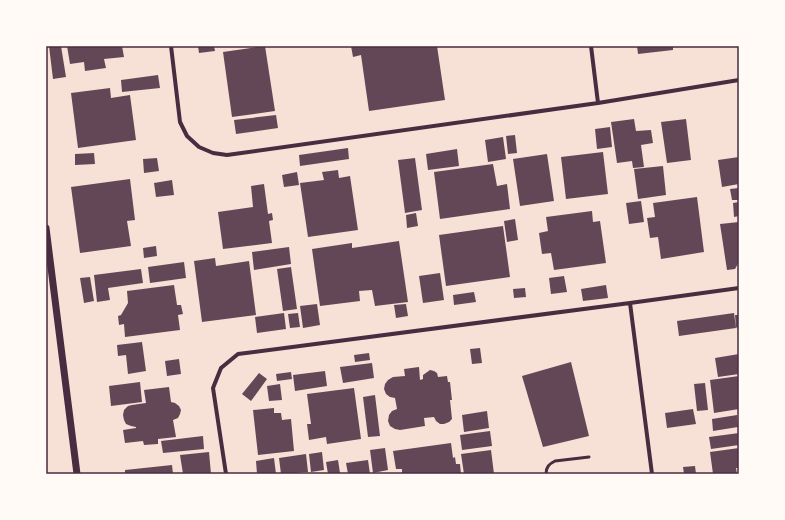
<svg xmlns="http://www.w3.org/2000/svg" width="785" height="520" viewBox="0 0 785 520" font-family="Ubuntu,sans-serif">
  <style>
    .building { fill: #644757 }
    .lines { fill: none; stroke-linecap: round; stroke-linejoin: round }
    .service { stroke: #4a2c40; stroke-width: 3 }
    .minor { stroke: #4a2c40; stroke-width: 4 }
    .tertiary { stroke: #4a2c40; stroke-width: 7 }
    .neatline { fill: none; stroke: #4a2c40; stroke-width: 1.5 }
  </style>
  <rect width="100%" height="100%" fill="#f7e1d7"/>
  <path class="building" d="M49,46h12l5,31 -13,2z
    M67,46h55l2,11 -20,2 2,9 -21,3 -1,-9 -14,2z
    M198,46h16l1,5 -16,2z
    M265,46l10,65 -43,6 -9,-65z
    M351,46h86l8,54 -76,11 -8,-56 -8,2z
    M637,46h36v4l-35,4z
    M158,75l2,13 -38,4 -1,-12z
    M110,88l1,10 19,-3 6,45 -58,8 -7,-55z
    M276,115l2,13 -42,6 -2,-14z
    M634,119l2,12 15,-1 2,13 -12,2 3,22 -11,1 -1,-7 -15,2 -6,-41z
    M686,119l5,41 -24,3 -6,-41z
    M610,127l2,20 -15,2 -2,-20z
    M515,135l2,18 -9,1 -2,-18z
    M503,137l3,22 -18,3 -3,-22z
    M348,148l1,11 -49,7 -1,-11z
    M457,149l2,17 -31,4 -2,-16z
    M603,152l5,42 -42,5 -5,-42z
    M94,153l1,11 -20,1v-11z
    M547,154l7,47 -34,5 -7,-47z
    M739,157v27l-17,3 -4,-27z
    M157,158l2,13 -15,2 -1,-14z
    M415,158l7,52 -17,3 -7,-53z
    M493,164l4,22 10,-2 3,25 -70,10 -6,-47z
    M663,166l3,29 -28,4 -4,-30z
    M338,170l1,8 11,-2 8,54 -50,7 -8,-54 24,-3 -2,-8z
    M297,172l2,13 -15,2 -2,-12z
    M130,179l5,41 -8,1 4,25 -51,7 -9,-66z
    M172,180l2,15 -18,2 -2,-14z
    M264,184l4,30 4,-1 1,7 -4,1 3,22 -49,6 -5,-37 35,-5 -2,-21z
    M739,188v12h-7l-2,-11z
    M697,197l7,55 -43,7 -3,-22 -8,1 -3,-20 8,-1 -2,-14z
    M641,201l3,21 -15,2 -3,-21z
    M739,202v14l-5,1 -1,-14z
    M592,211l1,11 7,-1 6,42 -52,7 -3,-17 -9,1 -3,-21 9,-2 -2,-14z
    M416,213l2,13 -11,2 -1,-13z
    M515,219l3,21 -11,2 -3,-21z
    M739,222v40l-4,7 -8,1 -7,-46z
    M503,226l7,51 -64,9 -7,-51z
    M399,241l9,61 -33,4 -3,-16 -13,1 1,10 -40,5 -8,-57 40,-6v5z
    M156,246l1,10 -13,2 -1,-10z
    M289,247l2,17 -37,6 -2,-18z
    M215,258l1,8 33,-5 7,54 -54,7 -8,-61z
    M184,262l2,16 -36,5 -2,-16z
    M291,267l6,42 -14,2 -6,-42z
    M141,269l2,14 -35,5 2,12 -13,2 -3,-27z
    M440,273l4,27 -21,3 -4,-27z
    M564,276l3,16 -16,2 -2,-16z
    M90,277l4,24 -10,2 -4,-25z
    M174,285l3,20h4l2,9 -5,1 2,15 -55,7 -1,-13 -5,1 -1,-9 3,-1 7,-12 -1,-12z
    M606,285l2,13 -25,3 -2,-12z
    M525,288l1,9 -12,1 -1,-9z
    M474,292l2,10 -22,3 -1,-10z
    M317,304l3,21 -17,3 -3,-22z
    M406,304l2,12 -12,2 -2,-13z
    M284,313l2,16 -29,4 -2,-16z
    M298,313l2,14 -10,1 -2,-14z
    M734,313l2,15 -57,8 -2,-15z
    M735,315h4v15l-3,-3z
    M142,342l4,29 -18,3 -2,-19 -8,1 -1,-11z
    M480,348l2,15 -10,1 -2,-15z
    M369,353l1,7 -15,2 -1,-7z
    M739,354v20l-21,3 -3,-19z
    M179,359l2,15 -14,2 -2,-15z
    M571,362l18,74 -46,11 -21,-71z
    M372,363l2,15 -31,5 -3,-16z
    M419,367l1,13 3,-1v-4l7,-5 4,1 3,2 1,4 9,-1 1,6h2l2,18h-2l2,19 -3,3 -5,2h-4l-4,-3 -2,-4 -10,1 1,8 -25,4 -5,-1 -5,-3 -2,-5 1,-6 3,-4 5,-2 -2,-11 -5,-1 -4,-3 -2,-5 1,-5 3,-4 5,-3 12,-1 -1,-7z
    M325,371l2,15 -32,5 -2,-16z
    M291,372l1,7 -15,2 -1,-7z
    M259,373l8,6 -16,22 -9,-7z
    M739,376v33l-25,4 -4,-33z
    M140,382l2,20 -31,4 -2,-20z
    M705,383l3,27 -11,1 -3,-27z
    M280,384l2,16 -13,1 -2,-15z
    M169,387l2,15 4,1 4,3 2,4 -1,4 -2,4 -5,2 3,17 -18,2v5l-14,1 -1,-4 -18,2 -2,-13 13,-2v-1l-5,-1 -5,-2 -2,-4 -1,-5 1,-5 4,-4 4,-1 14,-2 -2,-13z
    M354,388l7,51 -34,5 -1,-7 -17,3 -2,-16h4l-4,-30z
    M375,395l5,41 -12,1 -5,-40z
    M274,408v5h7l1,7 9,-1 3,32 -36,4 -5,-45z
    M693,409l3,15 -29,4 -2,-15z
    M487,411l2,17 -25,4 -2,-17z
    M737,415l1,12 -25,4 -1,-12z
    M490,431l2,15 -30,4 -2,-15z
    M739,433v12l-28,4 -2,-12z
    M203,436l1,13 -41,4 -2,-12z
    M451,443l2,15 2,-1 1,7h4l1,10h-59v-5h-6l-3,-18z
    M385,448l3,22 -15,3 -3,-23z
    M739,448v20h-3l1,6h-24l-3,-22z
    M491,450l3,24h-30l-3,-20z
    M209,452l2,22h-28l-3,-19z
    M322,452l2,18 -13,2 -2,-18z
    M306,454l2,18 -27,2 -2,-16z
    M274,458l2,16h-19l-1,-13z
    M338,460l2,13 -12,1 -2,-12z
    M368,460l2,14h-22l-2,-11z
    M172,465l1,9h-48v-4z
    M695,466l1,8h-12l-1,-7z"/>
  <g class="lines">
    <path class="service" d="M546,474c0,-7 3,-10 9,-13l34,-4"/>
    <path class="minor" d="M171,46l9,76 7,14 12,11 14,6 14,2 371,-52 141,-23
      M591,46l7,57
      M630,303l22,171
      M226,474l-13,-86 8,-20 17,-14 392,-51 109,-15"/>
    <path class="tertiary" d="M46,228l31,246"/>
  </g>
  <rect width="785" height="520" fill="none" stroke="#fffaf5" stroke-width="94"/>
  <rect x="47" y="47" width="691" height="426" class="neatline"/>
</svg>
